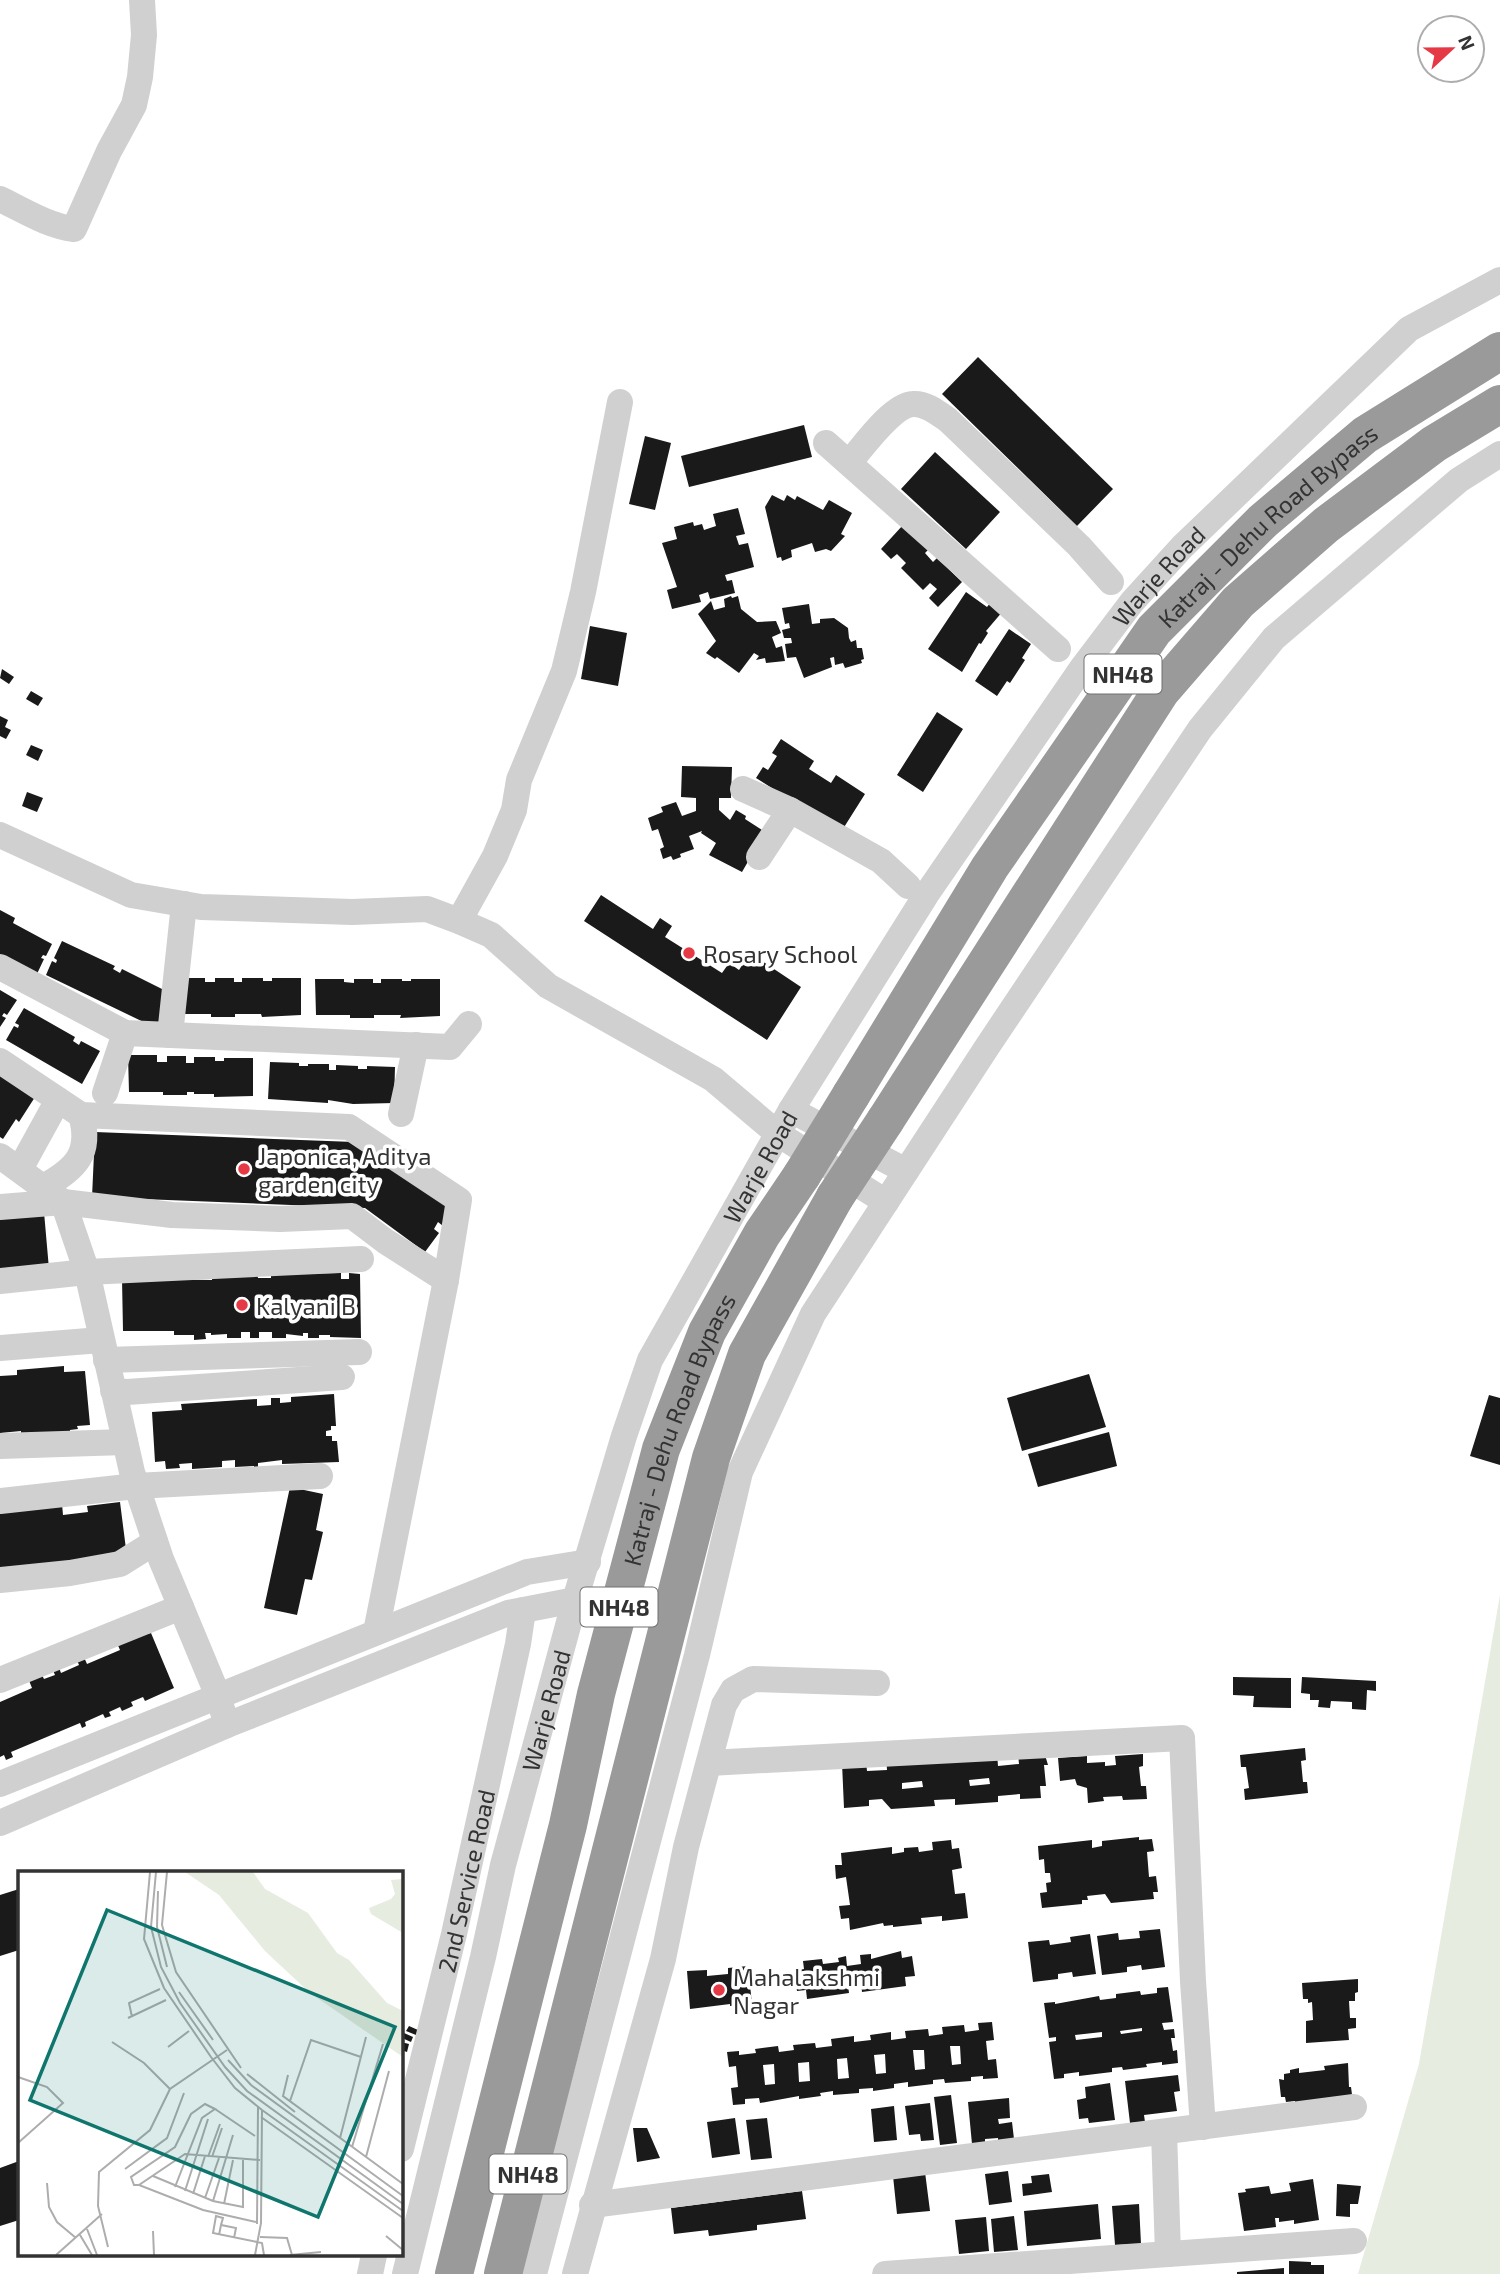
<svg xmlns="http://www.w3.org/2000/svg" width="1500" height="2274" viewBox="0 0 1500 2274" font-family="'Exo 2',sans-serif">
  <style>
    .green { fill: #e6ecdf }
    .building { fill: #1a1a1a; fill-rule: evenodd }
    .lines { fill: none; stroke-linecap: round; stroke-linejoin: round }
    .minor { stroke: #d0d0d0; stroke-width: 26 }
    .highway { stroke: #9a9a9a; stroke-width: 38 }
    .highway-bridge { stroke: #9a9a9a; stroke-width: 38 }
    .poi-dot { fill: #e63946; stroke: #fff; stroke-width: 2.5 }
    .labels { text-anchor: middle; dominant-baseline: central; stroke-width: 7; stroke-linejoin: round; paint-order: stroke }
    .shield { fill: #fff; stroke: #707070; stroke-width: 2 }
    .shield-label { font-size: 23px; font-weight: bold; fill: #333 }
    .street-label { font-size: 24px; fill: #333; stroke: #fff }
    .poi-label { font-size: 24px; fill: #333; stroke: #fff; text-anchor: start }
    .inset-road { fill: none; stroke: #adadad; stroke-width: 2 }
    .view { fill: #0f766e; fill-opacity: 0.15; stroke: #0f766e; stroke-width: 3.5 }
    .inset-edge { fill: none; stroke: #333; stroke-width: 3.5 }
  </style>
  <rect width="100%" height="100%" fill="#fff"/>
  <path class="green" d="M1500,1595v679h-142l61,-210z"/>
  <path class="building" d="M978,357l135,132 -36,37 -135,-132z
    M804,425l8,32 -123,30 -8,-31z
    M645,436l26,7 -16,67 -26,-6z
    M935,452l65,60 -34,37 -65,-60z
    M772,495l12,6 3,-6 8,5 2,-4 26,14 6,-10 23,13 -11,21 4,2 -14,15 -5,-2 -11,3 -3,-9 -21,7 1,7 -10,4 -1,-4 -4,1 -12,-51z
    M738,508l7,26 -9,2 3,9 9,-2 6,24 -29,8 2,6 5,-1 3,13 -25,6 -2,-7 -9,3 2,7 -29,7 -5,-19 10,-3 -15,-44 15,-4 -3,-12 19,-5 1,4 8,-2 2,6 12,-4 -3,-12z
    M903,525l26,24 -4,4 8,9 4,-4 25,24 -24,25 -9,-9 8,-9 -7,-6 -7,7 -22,-22 5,-5 -9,-9 -6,5 -10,-10z
    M966,592l21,15 4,-5 12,9 -17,20 2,2 -7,11 -2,-1 -17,29 -34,-23z
    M731,596l1,2 6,-2 3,13 16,13 19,-1 5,12 -9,4 4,11 6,-2 3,15 -19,2 -1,-5 -9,2 3,-4 -5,-3 -15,20 -22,-16 -2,2 -9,-6 10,-12 -18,-27 13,-13 3,9 11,-3 -1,-8z
    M809,604l3,20 8,-1v-4l14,-1 14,10 1,10 2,4 5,-2 1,8h5l2,11 -3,1 1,3 -17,5 -2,-5 -8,2 -1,-8 -4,1 2,9 -28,11 -8,-21 -9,1 -2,-14 7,-1 -1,-5h-7l-2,-8 8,-2 -1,-5 -4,1 -3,-16z
    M590,626l37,7 -9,53 -37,-7z
    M1009,629l22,15 -9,14 3,2 -15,23 -3,-2 -10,15 -22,-15z
    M2,669l12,8 -5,7 -9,-6z
    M31,691l12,7 -5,8 -12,-7z
    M937,712l26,17 -40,63 -26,-17z
    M0,716l8,4 -3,7 6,3 -5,9 -6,-3z
    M781,739l33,22 -5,8 22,14 5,-8 29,19 -24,38 -85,-54 7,-11 5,3 9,-14 -5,-3z
    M31,745l12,5 -5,11 -12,-6z
    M682,766l50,1 -1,31h-12v12l11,10 6,-10 10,6 -1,3 20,13 -23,40 -33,-17 7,-12 -15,-10 1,-2 -13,5 5,13 -14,5 1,3 -8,3 -2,-4 -8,3 -3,-10 4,-2 -6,-18 -6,2 -4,-13 15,-6 -2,-5 15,-5 6,14 14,-5v-13l-15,-1z
    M27,792l16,6 -6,14 -15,-6z
    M601,895l52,34 7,-11 12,8 -7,11 57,36 7,-10 10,7 11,-17 51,34 -34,53 -183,-119z
    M0,910l15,8 -2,5 39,21 -6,12 -3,-1 -2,3 3,1 -8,17 -36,-19z
    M62,941l53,25 -2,3 7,4 2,-4 52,26 -16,34 -112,-54 6,-14 4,2 1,-3 -3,-2z
    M176,978h29v4h10v-4h19v4h8v-4h21v3h9v-3h29v37l-39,2 -1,-3h-26v3h-24v-3h-35z
    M315,979h29v3l10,1v-4h19v4h8v-4h21v2h9v-2h29v37l-40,2 1,-3h-27v3h-24v-3h-34z
    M0,990l17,10 -10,15 -3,-2 -2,3 4,2 -6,9z
    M24,1008l51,29 -2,4 6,4 2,-4 19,10 -18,33 -76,-44 8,-14 4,2 1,-3 -4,-2z
    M128,1055h29v7h10v-6h19v7h8v-6h21v4h9v-3h29v38l-39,1v-3h-20v-2h-7v3h-24v-3h-34z
    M270,1062l29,1v3h9v-2h21v6h7v-5l22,1v3h9v-3l28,1 -1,36 -41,1 -25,-4v3l-60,-4z
    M0,1067l35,30 -16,25 -3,-3 -13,20 -3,-2z
    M95,1132l259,10 94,62 -5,22 -5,-4 -4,7 5,4 -14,19 -60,-44 -273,-11z
    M0,1211l44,1 5,57 -49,5z
    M212,1273h45l1,5h13v-4l70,-1v6h8v-6l11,1 1,64 -31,-1v-2h-11v3h-11v-5h-5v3l-17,-2v4h-14v-6h-13v6h-9v-6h-9v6h-14v-4l-16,1v-2h-6l1,6 -12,1v-5h-20v-4h-51l-1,-52 90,1z
    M64,1366v6l21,-1 5,54 -13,1 1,3 -8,1v3l-49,4v-6l-21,2v-57l17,-1v-5z
    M1089,1374l17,53 -84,24 -15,-53z
    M334,1394l2,32h-5v4l-5,1v5h6v5h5l2,21 -57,2v-4l-24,3v5h-4v-2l-19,1v-7l-13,1v6l-30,2v-6l-13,1 1,4 -14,1 -1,-8 -10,1 -3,-50 30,-2 -1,-6 76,-5v7l14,-1v-7h9v5l11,-1v-5z
    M1489,1395l11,3v67l-30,-9z
    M1109,1432l8,34 -79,21 -10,-33z
    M290,1487l33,7 -7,36 7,2 -11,48 -7,-1 -8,36 -33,-7z
    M120,1502l7,55 -127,16v-61l62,-8 1,11 25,-3 -1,-6z
    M151,1633l23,55 -29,13 -2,-4 -12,5 2,4 -11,5 -2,-4 -11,5 2,4 -6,2 -2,-4 -18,8 1,4 -4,2 -2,-5 -69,29 2,5 -7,3 -2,-5 -4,2v-55l32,-14 -4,-10 13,-5 3,6 11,-4 -3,-7 6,-3 3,8 18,-8 -3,-7 7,-3 4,9 33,-14 -4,-9z
    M1233,1677l58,1v30l-38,-1 1,-11 -21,-1z
    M1302,1677l74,4v10l-9,-1 -1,20 -14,-1v-7l-21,-1 -1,7 -12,-1 1,-7h-9v-6l-9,-1z
    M1305,1748l1,12 -5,1 2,21h4l1,11 -63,7 -1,-11 5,-1 -3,-21h-5l-1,-12z
    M997,1753l1,13 21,-2 -1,-10 27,1 3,10h-4l2,21h-6l1,12 -21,1v-5l-22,2v6l-43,3v-6l-21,1 1,6 -44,3 -9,-10 -13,1v6l-25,2 -2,-45 24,-2 1,10 20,-1 -1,-14zM989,1778l1,6 -20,2 -1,-6zM922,1781l1,6 -21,2v-6z
    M1143,1754v12l-4,1 2,19h5l1,13 -24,1 -1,-4 -19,1 1,4 -16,2 -1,-15 -10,-3 -2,-6 -15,2 -2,-23 29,-2v7l18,-1v4l11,-1 -1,-9z
    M1139,1837v3l13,-1 2,12 -7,1 2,25 7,-1 2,16h-5l1,7 -43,4 -6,-9 -18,2 1,4h-6v4l-40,4 -2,-15 7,-1 -1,-9 5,-1 -1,-9h-5l-1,-14 -5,1 -1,-14 54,-6v8l10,-2v-5z
    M951,1840l1,9 7,-1 3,20 -10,2 3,24 10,-1 3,25 -26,3v-5l-21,2 1,6 -29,3v-2l-9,1 -1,-3 -33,7 -1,-12 -8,1 -2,-13 11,-1 -4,-28 -10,2 -1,-14h7l-1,-12 51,-6v7l12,-2v-4l14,-1 1,5 14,-2 -1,-8z
    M19,1889v61l-19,6v-61z
    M1160,1929l5,38 -23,3 -1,-5 -14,2v5l-25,3 -5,-39 21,-3 1,7 21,-2 -1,-7z
    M1090,1934l6,40 -23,3 -1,-5 -14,2v5l-25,3 -5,-40 21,-2 1,5 21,-3 -1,-5z
    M901,1951l1,7 10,-2 3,20 -10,1 1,9 -44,6 -1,-9 -13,2 1,8 -42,6 -1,-9 -9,1 -3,-20 10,-2 -1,-8 19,-2 1,5 16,-2 -1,-4 8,-2 1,10 14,-2 -1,-9 11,-1v5zM818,1975l1,8 -7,1 -1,-8z
    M748,1966l4,38 -22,2v-2l-40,5 -3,-38 20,-1v6l21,-2v-6z
    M1358,1979v13l-3,1v8h-6l1,17h6v10l-8,1 1,11 -43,3v-22l7,-1 -1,-18 -4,1v-4h-5l-1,-16z
    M1168,1987l5,35 -11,1 2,7 10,-1 1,9h-4l2,13 4,-1 1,13 -16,2v-3l-16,2 1,3 -24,3 -1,-3 -10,1v4l-33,4v-4l-15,2v4l-10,1 -5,-37 7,-1v-4l-7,1 -5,-35 11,-1v2l44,-8 1,4 16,-2v-4l24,-3 1,4 16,-2v-5zM1142,2028v3l-21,3 -1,-3zM1102,2032v5l-26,3 -1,-5z
    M992,2022l2,18 -8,1 2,19 8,-1 2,19 -15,1v-3l-12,1v4l-26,2 -1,-4 -11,1v4l-25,3v-5l-14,2v4l-21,3v-3l-14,1v4l-26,2v-4l-13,2 1,3 -22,3v-3l-39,7 -1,-5 -14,1v5l-12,1 -2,-17 7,-1 -2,-21 -7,1 -2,-15 12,-1v4l17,-2 -1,-4 23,-3 1,6 15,-2 -1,-5 22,-2 1,5 16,-2 -1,-7 23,-3v6l17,-2 -1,-5 21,-3v8l15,-2 -1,-7 23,-2 1,7 14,-2 -1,-7 22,-2 1,7 14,-2 -1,-7zM950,2046h10l1,18 -9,1zM913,2050h11l1,19 -10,1zM885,2054l1,19 -10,1 -2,-19zM847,2058l2,20 -11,1 -1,-20zM809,2062l1,19 -11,1 -1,-19zM774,2064l1,20 -10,1 -2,-20z
    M409,2026l9,4 -2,5 -10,-4z
    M404,2033l9,4 -2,5 -9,-4z
    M401,2042l8,2 -2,8 -6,-2z
    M1348,2063l1,24h2l2,15 -58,3v-4l-9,1 -1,-5h-4l-2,-18 5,1v-6l6,-1v-3l9,-2v5l26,-3 -1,-4z
    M1178,2075l2,16 -6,1 3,19 -33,4 1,7 -15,1 -5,-42z
    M1110,2083l5,37 -26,3 -1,-5 -9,1 -2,-19 9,-2 -1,-11z
    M951,2095l6,48 -17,2 -6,-48z
    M1009,2098l1,20 -12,1 1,5 13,-2 2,17 -16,2v-3l-13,1v3l-13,2 -4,-42z
    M930,2103l4,37 -13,1 -1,-7 -11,1 -4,-29z
    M894,2106l3,34 -23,2 -3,-33z
    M735,2118l5,36 -28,4 -5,-36z
    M767,2118l5,40 -21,2 -5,-40z
    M633,2128h14l13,30 -23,4z
    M19,2161v59l-19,6v-58z
    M1008,2171l4,31 -23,3 -4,-31z
    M925,2172l5,39 -33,3 -4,-38z
    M1049,2174l3,18 -29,4 -1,-12 10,-1 -1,-7z
    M1313,2179l6,41 -25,4v-4l-15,2v-4h-4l1,9 -32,4 -6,-38 8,-1 -1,-3 24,-3 2,8 20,-3 -2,-8z
    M1337,2184l24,2 -3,18h-8v13l-14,-1z
    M802,2191l4,28 -49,6v5l-48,6 -1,-6 -34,4 -3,-26z
    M1098,2204l3,35 -74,7 -3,-35z
    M1139,2204l2,40 -26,1 -3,-39z
    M1014,2216l4,34 -24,2 -3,-33z
    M986,2217l3,34 -30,3 -4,-34z
    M1289,2261l22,1v3h13v9h-35z
    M1284,2268v6h-47v-2z"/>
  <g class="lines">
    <g class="minor">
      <path d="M0,199c23,11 48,27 74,30l35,-78 25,-46 6,-28 4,-42 -2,-35"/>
      <path d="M826,443l232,206"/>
      <path d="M849,463c14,-16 43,-58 64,-59 13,-1 25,9 35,16l131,126 32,36"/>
      <path d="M743,789l47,21 91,51 27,25"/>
      <path d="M0,835l131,60 70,12 151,5 75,-3 32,12 32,14 57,51 165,93 65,55 108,68"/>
      <path d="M759,857l31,-47"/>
      <path d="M459,921l36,-65 19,-46 5,-30 45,-109 19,-79 37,-190"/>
      <path d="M0,967l125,66 325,14 19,-23"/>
      <path d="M170,1035l14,-131"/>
      <path d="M0,1061l81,54 268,12 110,73 -13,80 -61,-39 -33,-25 -72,3 -108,-4 -109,-13 -63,5"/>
      <path d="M105,1093l20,-60"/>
      <path d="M791,1110l115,61"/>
      <path d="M401,1114l15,-69"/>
      <path d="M0,1156l63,46 24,70 45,200 29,87 57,137 9,29"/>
      <path d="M20,1169l38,-69"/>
      <path d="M43,1187c33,-18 49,-34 38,-72"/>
      <path d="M0,1281l87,-9 274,-13"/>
      <path d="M0,1348l101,-8"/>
      <path d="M106,1360l253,-8"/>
      <path d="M113,1391l14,1 215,-15"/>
      <path d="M0,1446l125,-4"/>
      <path d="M0,1501l136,-15 184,-10"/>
      <path d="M0,1580l70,-7 50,-9 35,-22"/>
      <path d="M376,1632l70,-352"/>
      <path d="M0,1680l181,-73"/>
      <path d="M709,1763l473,-25 11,243 10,146"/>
      <path d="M0,1784l527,-212 61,-10"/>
      <path d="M0,1823l227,-98 281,-112 67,-13"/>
      <path d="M1164,2132l4,122"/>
      <path id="s1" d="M401,2149l53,-215 64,-290 5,-34"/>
      <path d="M592,2205l762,-98"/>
      <path d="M370,2274l4,-19"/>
      <path id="s2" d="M405,2274l78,-317 20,-92 72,-265 49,-164 26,-76 141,-250 135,-215 156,-227 50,-66 50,-55 227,-218 91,-49"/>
      <path d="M534,2274l163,-619 43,-183 73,-158 174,-267 213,-318 74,-91 185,-158 41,-26"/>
      <path d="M575,2274l88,-315 23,-112 38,-142 9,-15 20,-11 124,4"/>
      <path d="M885,2274l469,-33"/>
    </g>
    <g class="highway">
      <path id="s3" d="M851,1095l139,-228 164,-237 109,-109 102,-86 135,-84"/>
      <path d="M885,1121l276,-430 77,-89 88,-77 108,-81 66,-40"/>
      <path id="s4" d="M454,2274l114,-449 28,-131 65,-245 46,-117 55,-98 40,-59"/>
      <path d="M503,2274l208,-816 36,-104 88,-157"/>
    </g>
    <path class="highway-bridge" d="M802,1175l49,-80
      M835,1197l50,-76"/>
  </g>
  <g class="poi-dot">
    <circle cx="689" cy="953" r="7"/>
    <circle cx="244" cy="1169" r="7"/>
    <circle cx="242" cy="1305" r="7"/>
    <circle cx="719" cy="1990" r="7"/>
  </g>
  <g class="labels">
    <g class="shield">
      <rect x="1084.5" y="654.5" width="77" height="39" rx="5"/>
      <rect x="580.5" y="1587.5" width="77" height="39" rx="5"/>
      <rect x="489.5" y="2154.5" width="77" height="39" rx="5"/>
    </g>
    <g class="shield-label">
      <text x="1123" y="674">NH48</text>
      <text x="619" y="1607">NH48</text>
      <text x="528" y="2174">NH48</text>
    </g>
    <g class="street-label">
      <text stroke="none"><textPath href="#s3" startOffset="710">Katraj - Dehu Road Bypass</textPath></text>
      <text stroke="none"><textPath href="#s2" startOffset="1883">Warje Road</textPath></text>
      <text stroke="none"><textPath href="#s2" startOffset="1169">Warje Road</textPath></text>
      <text stroke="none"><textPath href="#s4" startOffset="875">Katraj - Dehu Road Bypass</textPath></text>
      <text stroke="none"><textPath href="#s2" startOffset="581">Warje Road</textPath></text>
      <text stroke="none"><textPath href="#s1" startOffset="276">2nd Service Road</textPath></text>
    </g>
    <g class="poi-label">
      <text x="703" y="953">Rosary School</text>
      <text x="258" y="1155">Japonica, Aditya<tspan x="258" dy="28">garden city</tspan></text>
      <text x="256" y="1305">Kalyani B</text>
      <text x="733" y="1976">Mahalakshmi<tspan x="733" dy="28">Nagar</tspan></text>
    </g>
  </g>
  <g transform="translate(18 1871)">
    <rect width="385" height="385" fill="#fff"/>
    <path d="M167,1h68l12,17 43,24 29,40 12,7 38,43 16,8v46l-93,-64 -45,-42 -46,-56zM385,8v54l-32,-19 -2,-6 22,-9 4,-5 -4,-14z" fill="#e6ecdf"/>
    <path class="inset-road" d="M132,1l-6,67 20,49 47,69 24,31 27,22 141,101M138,1l-5,55 10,40 19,36 45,64 22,24 156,113M149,1l-5,53 14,47 65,96M140,20l-1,36 10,40M161,121l34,48M114,146l-3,-14 31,-14M110,147l38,-18M94,171l32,21 26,26M150,176l21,-16M210,189l23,25 152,111M229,203l48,38M270,204l-5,21 120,88M0,206l29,10 16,16 -45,40M272,230l21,-61 50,17M197,238l40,27M243,246l142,101M322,267l26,-101M334,276l31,-103M190,286l12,-33M194,286l10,-29M348,286l23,-86M107,298l42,-31 17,-45M135,305l60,25 30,6v-47M29,312l2,24 8,15 19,16M121,314h-5l-3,-8 44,-30 16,-33 14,-10 10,5 -13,9 -27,69M167,320l23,-72M175,323l12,-38M187,327l14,-40M195,330l20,-66M206,333l9,-44M238,351l-53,-12 -64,-25 46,-31 75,6M239,353l1,-118M203,354l2,-7 -7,-2 -3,17 49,10 2,12M69,358l10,26M135,360l1,24M62,364l12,20M201,364l2,-10 15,3 -2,10M368,365l17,14M242,366l27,1 5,17M90,376l-10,-41 1,-34 51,-42 20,-41 57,-39M38,384l46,-41M237,384l6,-32 1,-113M272,384l31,-3"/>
    <path class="view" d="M89,39l288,117 -77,190 -288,-117z"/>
    <rect width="385" height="385" class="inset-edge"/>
  </g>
  <g transform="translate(1451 49) rotate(68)"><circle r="33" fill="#ffffff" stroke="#adadad" stroke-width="2"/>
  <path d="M0-5L12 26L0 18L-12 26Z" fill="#e63946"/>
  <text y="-10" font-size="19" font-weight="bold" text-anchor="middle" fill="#333333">N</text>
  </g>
</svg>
